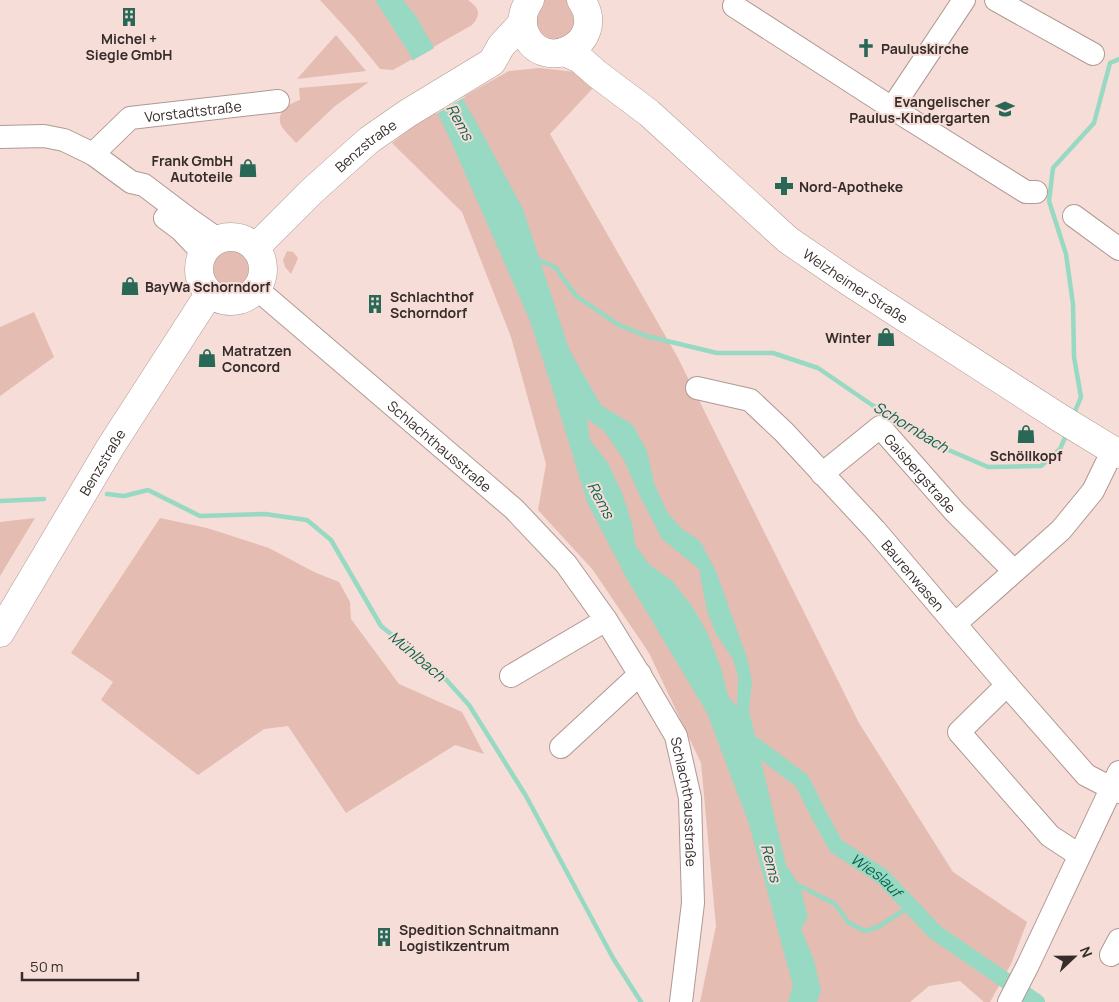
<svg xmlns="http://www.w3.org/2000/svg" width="1119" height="1002" viewBox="0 0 1119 1002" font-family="Manrope,sans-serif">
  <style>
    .green { fill: #e4bcb1 }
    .water { fill: #97d9c2; fill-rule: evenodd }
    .pier { fill: #f6ddd7 }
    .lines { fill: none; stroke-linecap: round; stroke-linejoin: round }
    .stream { stroke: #97d9c2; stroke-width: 4.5 }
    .canal { stroke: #97d9c2; stroke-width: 16 }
    .minor-casing { stroke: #b09993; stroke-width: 24 }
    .major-casing { stroke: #b09993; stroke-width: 29 }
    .minor { stroke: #fff; stroke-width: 22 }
    .major { stroke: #fff; stroke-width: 28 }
    .labels { text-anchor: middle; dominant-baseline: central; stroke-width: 4; stroke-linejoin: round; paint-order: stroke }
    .poi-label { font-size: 14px; font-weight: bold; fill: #362c2a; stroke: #f6ddd7; text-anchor: start }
    .street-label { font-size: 14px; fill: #362c2a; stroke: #f6ddd7 }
    .water-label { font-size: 15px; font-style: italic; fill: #0c634e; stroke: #f6ddd7 }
  </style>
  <rect width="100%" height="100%" fill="#f6ddd7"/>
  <path class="green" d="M320,0h148c11,8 14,14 4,25l-79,45 -13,-1 -27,-33z
    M543,0h26l4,2 3,34 -34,6 -11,-26z
    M336,35l30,36 -69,8z
    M539,68l37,4 19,14 -45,48 128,224 181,365 94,149 74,50 -16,42 -21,38h-6l-24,-21 -31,5 -19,16h-210l16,-76 -15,-163 -52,-110 -56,-83 -55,-60 8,-46 -35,-127 -49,-125 -70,-69 28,-22 89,-50z
    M369,82l-34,24 -39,37c-4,-5 -10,-10 -14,-16 -8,-13 7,-24 18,-27l-1,-12z
    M211 270a21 21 0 1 1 42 0a21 21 0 1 1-42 0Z
    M287,251l6,1 5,6 -7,16 -6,-7 -2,-7z
    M34,312l20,45 -54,39v-69z
    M35,518l-35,58v-54z
    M160,518l47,10 62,20 45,24 25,10 11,20 1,17 48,65 63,28 22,42 -29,-9 -109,68 -58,-87 -24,3 -66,46 -97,-75 12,-18 -42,-29z"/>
  <path class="water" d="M375,0h28l13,16 64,113 43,80 46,140 32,56 32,20 14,26 7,32 13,29 15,17 18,12 16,30 32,90 4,20 -3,30 37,154 14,21 8,31 -7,12 13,31 7,30 -4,12h-29l5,-16 -44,-162 -42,-111 -80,-134 -40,-77 -34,-111 -23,-70 -81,-184 -40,-84zM587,419l17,12 20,29 15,34 23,45 37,30 8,42 9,23 17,25 5,18 -1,30 -9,-11 -7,-28 -13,-34 -16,-28 -20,-25 -23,-17 -14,-19 -3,-22 -10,-30 -14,-30 -18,-23z"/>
  <path class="pier" d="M436,47l29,50 -29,17 -26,-52z"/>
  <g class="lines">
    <path class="stream" d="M536,259l19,8 21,29 43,29 27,11 71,17h56l45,15 54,37 65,40 51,22 53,-1 19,-17 7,-16
      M1073,416l8,-19 -7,-40 -1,-53 -7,-50 -17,-53 4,-33 41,-45 16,-60 9,-4
      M107,494l17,2 24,-6 52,26 65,-2 42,6 24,20 50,86 60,48 28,31 57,91 87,162 28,44
      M0,501l44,-2
      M795,884l5,2 35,18 14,19 16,8 13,-4 32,-21"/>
    <path class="canal" id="s1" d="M738,735l19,12 45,34 17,34 17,31 47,31 52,55 102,70"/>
    <g class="minor-casing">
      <g id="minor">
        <path d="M996,0l97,54"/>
        <path d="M734,6l158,102 134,84h10"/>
        <path d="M892,108l72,-108"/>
        <path d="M0,137l44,-1 20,4 29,14 38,28 13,3 45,34 30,21"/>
        <path id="s2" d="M93,154l37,-36 148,-17"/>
        <path d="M1074,216l45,33"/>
        <path d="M165,218l16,12 22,23"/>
        <path id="s3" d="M257,289l257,220 52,55 40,56 37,60 33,56 14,62 3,105 -12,99"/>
        <path id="s4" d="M697,388l53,12 34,32 91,98 132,155 79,90 33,17"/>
        <path id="s5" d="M822,474l58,-47 75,85 59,59"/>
        <path d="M955,624l106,-94 32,-39 20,-41"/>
        <path d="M511,676l95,-56"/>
        <path d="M1007,685l-48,47 91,104 29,19"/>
        <path d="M561,747l79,-73"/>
        <path d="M1111,955l8,-15"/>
        <path d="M1009,1002l19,-37 91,-193"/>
      </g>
    </g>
    <g class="major-casing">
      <g id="major">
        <path d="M530,0c-7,10 -10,21 -5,33 18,44 85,9 56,-33"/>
        <path id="s6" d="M563,52l6,2 11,5 17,15 52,39 139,127 60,41 212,137 59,36"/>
        <circle cx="231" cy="269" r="32"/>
        <path id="s7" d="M255,248l57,-57 57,-51 39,-27 84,-51 9,-16 22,-24"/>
        <path id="s8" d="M0,633l111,-187 98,-152"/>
      </g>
    </g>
    <use href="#minor" class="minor"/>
    <use href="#major" class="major"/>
  </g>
  <defs>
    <g id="building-bare" transform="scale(1.5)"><path d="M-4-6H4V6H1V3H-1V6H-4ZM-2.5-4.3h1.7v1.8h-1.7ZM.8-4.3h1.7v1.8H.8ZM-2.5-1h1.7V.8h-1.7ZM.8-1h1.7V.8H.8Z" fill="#296856" stroke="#f6ddd7" stroke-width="2.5" paint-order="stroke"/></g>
    <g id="church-bare" transform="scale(1.5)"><path d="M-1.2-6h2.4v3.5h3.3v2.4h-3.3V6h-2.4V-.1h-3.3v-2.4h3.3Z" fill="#296856" stroke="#f6ddd7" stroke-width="2.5" paint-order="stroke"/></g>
    <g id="school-bare" transform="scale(1.5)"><path d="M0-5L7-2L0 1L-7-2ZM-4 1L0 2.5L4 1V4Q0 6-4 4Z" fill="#296856" stroke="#f6ddd7" stroke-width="2.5" paint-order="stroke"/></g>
    <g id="shop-bare" transform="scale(1.5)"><path d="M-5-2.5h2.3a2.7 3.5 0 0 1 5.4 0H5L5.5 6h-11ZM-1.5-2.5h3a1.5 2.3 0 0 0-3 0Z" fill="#296856" stroke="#f6ddd7" stroke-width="2.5" paint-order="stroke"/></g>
    <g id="pharmacy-bare" transform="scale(1.5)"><path d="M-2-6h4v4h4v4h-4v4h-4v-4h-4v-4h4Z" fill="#296856" stroke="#f6ddd7" stroke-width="2.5" paint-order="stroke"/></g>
  </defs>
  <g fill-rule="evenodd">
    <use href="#building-bare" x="129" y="17"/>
    <use href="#church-bare" x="866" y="48"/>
    <use href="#school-bare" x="1005" y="109"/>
    <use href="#shop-bare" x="248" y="168"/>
    <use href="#pharmacy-bare" x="784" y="186"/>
    <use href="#shop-bare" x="130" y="286"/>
    <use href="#building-bare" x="375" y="304"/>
    <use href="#shop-bare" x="886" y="337"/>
    <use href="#shop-bare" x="207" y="358"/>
    <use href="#shop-bare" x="1026" y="434"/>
    <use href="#building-bare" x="384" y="937"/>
  </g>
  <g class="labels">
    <g class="poi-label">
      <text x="129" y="38" text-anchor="middle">Michel +<tspan x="129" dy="16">Siegle GmbH</tspan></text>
      <text x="881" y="48">Pauluskirche</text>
      <text x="990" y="101" text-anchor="end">Evangelischer<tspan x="990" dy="16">Paulus-Kindergarten</tspan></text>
      <text x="233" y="160" text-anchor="end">Frank GmbH<tspan x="233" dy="16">Autoteile</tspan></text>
      <text x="799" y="186">Nord-Apotheke</text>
      <text x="145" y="286">BayWa Schorndorf</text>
      <text x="390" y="296">Schlachthof<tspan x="390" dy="16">Schorndorf</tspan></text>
      <text x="871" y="337" text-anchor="end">Winter</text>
      <text x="222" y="350">Matratzen<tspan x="222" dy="16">Concord</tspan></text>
      <text x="1026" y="455" text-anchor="middle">Schöllkopf</text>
      <text x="399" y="929">Spedition Schnaitmann<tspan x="399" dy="16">Logistikzentrum</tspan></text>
    </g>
    <g class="street-label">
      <text stroke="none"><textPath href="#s2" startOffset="115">Vorstadtstraße</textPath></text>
      <text stroke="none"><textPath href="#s7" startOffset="151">Benzstraße</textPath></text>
      <text stroke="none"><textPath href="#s6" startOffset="376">Welzheimer Straße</textPath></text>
      <text stroke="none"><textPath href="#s3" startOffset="241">Schlachthausstraße</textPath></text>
      <text stroke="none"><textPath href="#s8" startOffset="199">Benzstraße</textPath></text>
      <text stroke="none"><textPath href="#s5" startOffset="136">Gaisbergstraße</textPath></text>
      <text stroke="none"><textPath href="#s4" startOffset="294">Baurenwasen</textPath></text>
      <text stroke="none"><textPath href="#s3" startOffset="685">Schlachthausstraße</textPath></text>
    </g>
    <g class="water-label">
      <text transform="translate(460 122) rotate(61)">Rems</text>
      <text transform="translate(911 427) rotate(31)">Schornbach</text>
      <text transform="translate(601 500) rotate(62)">Rems</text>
      <text transform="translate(417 656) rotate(40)">Mühlbach</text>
      <text transform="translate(771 863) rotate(75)">Rems</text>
      <text stroke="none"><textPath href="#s1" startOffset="202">Wieslauf</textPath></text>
    </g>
  </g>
  <g transform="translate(1074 957) rotate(68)" stroke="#f6ddd7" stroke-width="4" paint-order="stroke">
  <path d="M0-4L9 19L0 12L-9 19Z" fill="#362c2a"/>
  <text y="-8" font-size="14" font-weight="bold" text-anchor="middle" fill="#362c2a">N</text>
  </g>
  <path d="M22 972v8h116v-8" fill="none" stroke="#362c2a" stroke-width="2.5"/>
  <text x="30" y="972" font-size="15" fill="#362c2a" stroke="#f6ddd7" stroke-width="4" paint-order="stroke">50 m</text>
</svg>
